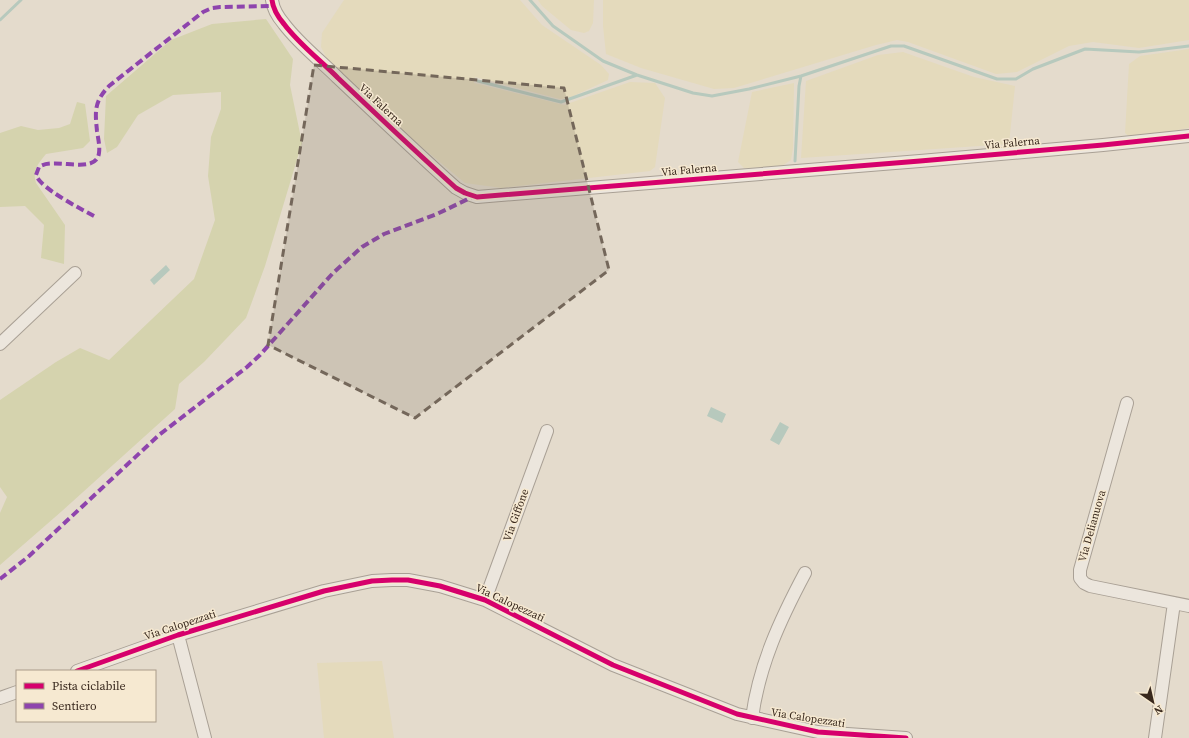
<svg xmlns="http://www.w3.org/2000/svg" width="1189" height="738" viewBox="0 0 1189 738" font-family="'Source Serif 4',serif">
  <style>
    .farmland { fill: #e4dabc }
    .green { fill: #d5d3ae }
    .water { fill: #b7c9bd }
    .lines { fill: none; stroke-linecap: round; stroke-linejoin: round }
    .stream { stroke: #b7c9bd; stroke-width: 3 }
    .street-casing { stroke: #a9a095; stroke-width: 14 }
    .street { stroke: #ece6dd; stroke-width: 12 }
    .quiet { stroke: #8e44ad; stroke-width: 4; stroke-dasharray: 8 4; stroke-linecap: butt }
    .cycleway-casing { stroke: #f6e9d1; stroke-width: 8 }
    .cycleway { stroke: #d6006c; stroke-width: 5 }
    .marked { fill: #74675a; fill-opacity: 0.2; stroke: #74675a; stroke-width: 3; stroke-dasharray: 8 5; stroke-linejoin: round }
    .labels { text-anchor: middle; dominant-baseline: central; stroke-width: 3; stroke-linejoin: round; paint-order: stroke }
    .street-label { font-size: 11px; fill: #38281d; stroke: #f6e9d1 }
  </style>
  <rect width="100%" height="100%" fill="#e4dbcc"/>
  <path class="farmland" d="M344,0h176l22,25 59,40 8,9 -1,6 -39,18 -9,1 -85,-22 -1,6 90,22 66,-23 25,1 10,15 -10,69 -5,4 -148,17 -37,-5 -48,-40 -90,-84 -6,-12 1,-14z
    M538,0h56l-1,23 -4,8 -5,2 -13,-3 -29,-24z
    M603,0h586v40l-50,8 -46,-6 -24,4 -52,26 -21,2 -88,-32 -11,-2 -21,5 -142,43 -20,1 -73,-21 -35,-14 -3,-28z
    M1189,49v79l-58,10 -6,-5 4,-69 11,-8z
    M903,52l71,25 41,9 -6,58 -208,14 5,-77 72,-26z
    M794,83l-1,65 -2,12 -11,7 -36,1 -6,-6 14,-70z
    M382,661l12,77h-70l-7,-75z"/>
  <path class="green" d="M266,19l27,40 -3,26 12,58 -37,123 -19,52 -42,44 -25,22 -4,25 -113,102 -62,54v-52l7,-16 -7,-10v-87l56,-38 24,-14 29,12 85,-81 21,-59 -7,-44 3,-39 10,-28v-17l-48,3 -35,20 -21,32 -10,6 -3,-14 2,-43 65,-56 41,-16z
    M77,102l8,2 5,37 -7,7 -37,6c-8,10 -14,16 -10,29l29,42 -1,39 -23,-6 3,-33 -19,-19 -25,1v-74l21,-7 17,4 21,-2 11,-4z"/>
  <path class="water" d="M166,265l4,5 -16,15 -4,-5z
    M711,407l15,7 -4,9 -15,-7z
    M780,422l9,5 -10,18 -9,-5z"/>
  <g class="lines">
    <path class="stream" d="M530,0l23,26 50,35 34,14 56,18 19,3 37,-7 52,-13 90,-30h13l93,33h19l17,-10 52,-20 54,3 50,-6
      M0,20l21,-20
      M478,81l83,21 76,-27
      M795,161l4,-75 2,-10"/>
    <g class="street-casing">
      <path id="street" d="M272,0c1,9 6,17 12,24 15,20 36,36 54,54 39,37 78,74 118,110l9,5 12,4 443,-36 183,-16 86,-9
        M0,344l75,-71
        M1127,403l-47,167v8l4,5 6,3 99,20
        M485,600l62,-169
        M178,635l27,103
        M77,671l101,-36 146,-44 48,-10 20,-1h16l32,6 45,14 128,65 124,49 81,18 88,6
        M0,698l17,-6
        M752,718c7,-53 28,-98 53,-145
        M1155,738l19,-135"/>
    </g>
    <use href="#street" class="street"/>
    <path class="quiet" d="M94,216c-13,-7 -54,-28 -58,-41l3,-8c15,-11 57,9 60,-14 1,-7 -1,-15 -2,-22 -2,-20 -3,-29 12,-45l94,-74 9,-4 8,-1 53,-1
      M0,579l28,-22 131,-122 88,-68 13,-12 73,-82 29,-26 22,-13 53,-20 37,-18"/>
    <g class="cycleway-casing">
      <path id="cycleway" d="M272,0c1,9 6,17 12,24 15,20 36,36 54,54 39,37 78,74 118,110l9,5 12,4 443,-36 183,-16 86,-9
        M77,671l101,-36 146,-44 48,-10 20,-1h16l32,6 45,14 128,65 124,49 81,18 88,6"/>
    </g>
    <use href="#cycleway" class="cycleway"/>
  </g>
  <path class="marked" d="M314,65l250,23 45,182 -194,148 -147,-73z"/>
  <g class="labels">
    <g class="street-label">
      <text transform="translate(381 105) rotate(43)">Via Falerna</text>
      <text transform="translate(1012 143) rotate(-5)">Via Falerna</text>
      <text transform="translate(689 170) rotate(-5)">Via Falerna</text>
      <text transform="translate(516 515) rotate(-70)">Via Giffone</text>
      <text transform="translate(1092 526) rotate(-74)">Via Delianuova</text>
      <text transform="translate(510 603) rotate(25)">Via Calopezzati</text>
      <text transform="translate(180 625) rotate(-18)">Via Calopezzati</text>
      <text transform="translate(808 718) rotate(9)">Via Calopezzati</text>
    </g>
  </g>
  <rect x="16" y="670" width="140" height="52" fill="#f6e9d1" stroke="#aa9c89"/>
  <rect x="24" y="683" width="20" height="6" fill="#d6006c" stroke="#aa9c89"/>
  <text x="52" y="690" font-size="12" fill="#38281d">Pista ciclabile</text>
  <rect x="24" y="703" width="20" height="6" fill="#8e44ad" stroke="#aa9c89"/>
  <text x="52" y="710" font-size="12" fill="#38281d">Sentiero</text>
  <g transform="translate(1153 702) rotate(146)" stroke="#f6e9d1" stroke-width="3" paint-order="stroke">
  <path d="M0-3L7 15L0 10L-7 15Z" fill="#38281d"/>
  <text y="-6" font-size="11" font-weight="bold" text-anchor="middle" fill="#38281d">N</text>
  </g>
</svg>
